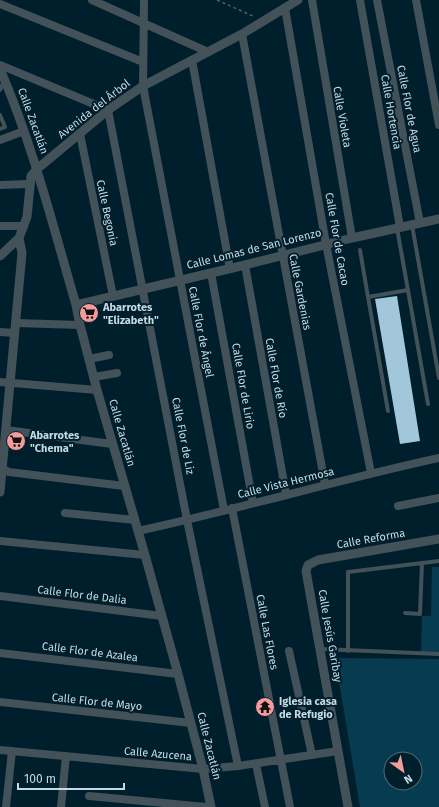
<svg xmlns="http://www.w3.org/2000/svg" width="439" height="807" viewBox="0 0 439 807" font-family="'Fira Sans',sans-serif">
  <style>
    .green { fill: #063b50; fill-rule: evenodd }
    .building { fill: #a3c7da }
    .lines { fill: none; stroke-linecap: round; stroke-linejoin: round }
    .path { stroke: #48636f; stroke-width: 1.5; stroke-dasharray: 3 3; stroke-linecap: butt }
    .service { stroke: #435158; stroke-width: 4 }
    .minor { stroke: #435158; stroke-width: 8 }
    .tertiary { stroke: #435158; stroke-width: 9 }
    .labels { text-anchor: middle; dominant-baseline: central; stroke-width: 4; stroke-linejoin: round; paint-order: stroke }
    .street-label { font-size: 11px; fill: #c7dae3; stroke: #001f2d }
    .poi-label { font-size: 11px; font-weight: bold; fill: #c7dae3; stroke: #001f2d; text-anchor: start }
  </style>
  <rect width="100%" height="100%" fill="#001f2d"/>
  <path class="green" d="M432,567h7v85h-18l1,-36h9z
    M335,658l104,1v148h-79zM391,759h24v24h-24z"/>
  <path class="building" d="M397,296l23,145 -20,3 -25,-145z"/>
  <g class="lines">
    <path class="path" d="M217,0l38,17"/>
    <path class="service" d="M0,90l4,-9
      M0,115l5,12 -5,2
      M412,225l27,153
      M397,228l31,176
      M360,250l8,47
      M388,411l-20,-114 40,-7
      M405,613l15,1 2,-51
      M321,649l118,5
      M348,651v-79l91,-11"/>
    <path class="minor" d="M92,0l116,52
      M144,0l-1,86 81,424
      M312,0l40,238
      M360,0l40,227
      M377,0l43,223
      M416,0l23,125
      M0,4l143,58
      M285,8l41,236 45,229
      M242,34l83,450
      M192,60l38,209
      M0,65l108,45 79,410 51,246
      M80,134l33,162
      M0,140l24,-9
      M0,185l29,-1
      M0,226h24
      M245,265l41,229
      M211,273l42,230
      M16,323l64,2
      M0,332l15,1
      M89,359l20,-4
      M94,377l23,-4
      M0,382l97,8
      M6,430l106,14
      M0,468l9,4 115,14
      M398,506l41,-8
      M232,508l58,299
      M65,513l70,7
      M138,531c101,-22 200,-51 301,-73
      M0,541l145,14
      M0,596l162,20
      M289,651l23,104
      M0,653l178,21
      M0,702l191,21
      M0,750l203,19 35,-3 100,-15
      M256,764l9,43
      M89,796l117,11
      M6,807l6,-56
      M61,807l5,-51"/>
    <path class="tertiary" d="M0,69c33,76 53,157 76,236l4,20 17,65 48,165 33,119 25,95 8,38
      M0,256l19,-18 8,-21 4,-41 6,-7 71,-59 35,-24 99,-52 56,-34
      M76,305l169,-40 107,-27 87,-19
      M0,492l22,-239 -3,-15
      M348,807l-42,-236 2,-6 10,-5 121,-21"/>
  </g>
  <defs>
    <g id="supermarket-disc" transform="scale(1)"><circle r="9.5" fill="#f59b9b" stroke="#001f2d"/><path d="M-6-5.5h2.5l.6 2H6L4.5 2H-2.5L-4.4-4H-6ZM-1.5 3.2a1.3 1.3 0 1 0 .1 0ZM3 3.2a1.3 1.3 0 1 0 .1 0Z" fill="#111"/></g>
    <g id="temple-disc" transform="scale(1)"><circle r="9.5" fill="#f59b9b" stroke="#001f2d"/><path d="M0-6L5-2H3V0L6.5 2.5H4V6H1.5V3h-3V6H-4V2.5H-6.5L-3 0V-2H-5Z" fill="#111"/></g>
  </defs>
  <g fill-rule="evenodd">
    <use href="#supermarket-disc" x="89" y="313"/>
    <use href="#supermarket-disc" x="16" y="441"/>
    <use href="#temple-disc" x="265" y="707"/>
  </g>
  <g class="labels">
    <g class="street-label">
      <text transform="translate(94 109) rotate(-38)">Avenida del Árbol</text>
      <text transform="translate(409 109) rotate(79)">Calle Flor de Agua</text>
      <text transform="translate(391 112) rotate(80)">Calle Hortencia</text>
      <text transform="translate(342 117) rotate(80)">Calle Violeta</text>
      <text transform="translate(33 121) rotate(70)">Calle Zacatlán</text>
      <text transform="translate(107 213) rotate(78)">Calle Begonia</text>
      <text transform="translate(337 239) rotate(80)">Calle Flor de Cacao</text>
      <text transform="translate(254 249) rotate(-14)">Calle Lomas de San Lorenzo</text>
      <text transform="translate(300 292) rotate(79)">Calle Gardenias</text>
      <text transform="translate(201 332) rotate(79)">Calle Flor de Ángel</text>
      <text transform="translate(276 378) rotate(80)">Calle Flor de Río</text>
      <text transform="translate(243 386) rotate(80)">Calle Flor de Lirio</text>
      <text transform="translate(122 433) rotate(74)">Calle Zacatlán</text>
      <text transform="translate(183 436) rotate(79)">Calle Flor de Liz</text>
      <text transform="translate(286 483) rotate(-14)">Calle Vista Hermosa</text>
      <text transform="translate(371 539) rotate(-10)">Calle Reforma</text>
      <text transform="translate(82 595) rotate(7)">Calle Flor de Dalia</text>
      <text transform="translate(267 632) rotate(79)">Calle Las Flores</text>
      <text transform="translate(330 636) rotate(80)">Calle Jesús Garibay</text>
      <text transform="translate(90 652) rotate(7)">Calle Flor de Azalea</text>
      <text transform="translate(97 702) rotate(6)">Calle Flor de Mayo</text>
      <text transform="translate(209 746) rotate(76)">Calle Zacatlán</text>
      <text transform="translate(158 754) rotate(5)">Calle Azucena</text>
    </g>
    <g class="poi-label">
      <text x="103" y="307">Abarrotes<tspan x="103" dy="13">"Elizabeth"</tspan></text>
      <text x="30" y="435">Abarrotes<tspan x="30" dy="13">"Chema"</tspan></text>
      <text x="279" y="701">Iglesia casa<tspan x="279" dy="13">de Refugio</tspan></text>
    </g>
  </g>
  <g transform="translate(403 771) rotate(147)"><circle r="19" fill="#001f2d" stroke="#506a76"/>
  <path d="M0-3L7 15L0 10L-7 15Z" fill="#f59b9b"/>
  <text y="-6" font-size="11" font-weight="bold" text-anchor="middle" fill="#c7dae3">N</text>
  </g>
  <path d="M18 783v6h106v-6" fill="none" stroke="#c7dae3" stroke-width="2"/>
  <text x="24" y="783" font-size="12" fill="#c7dae3" stroke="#001f2d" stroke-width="3" paint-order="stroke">100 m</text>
</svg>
